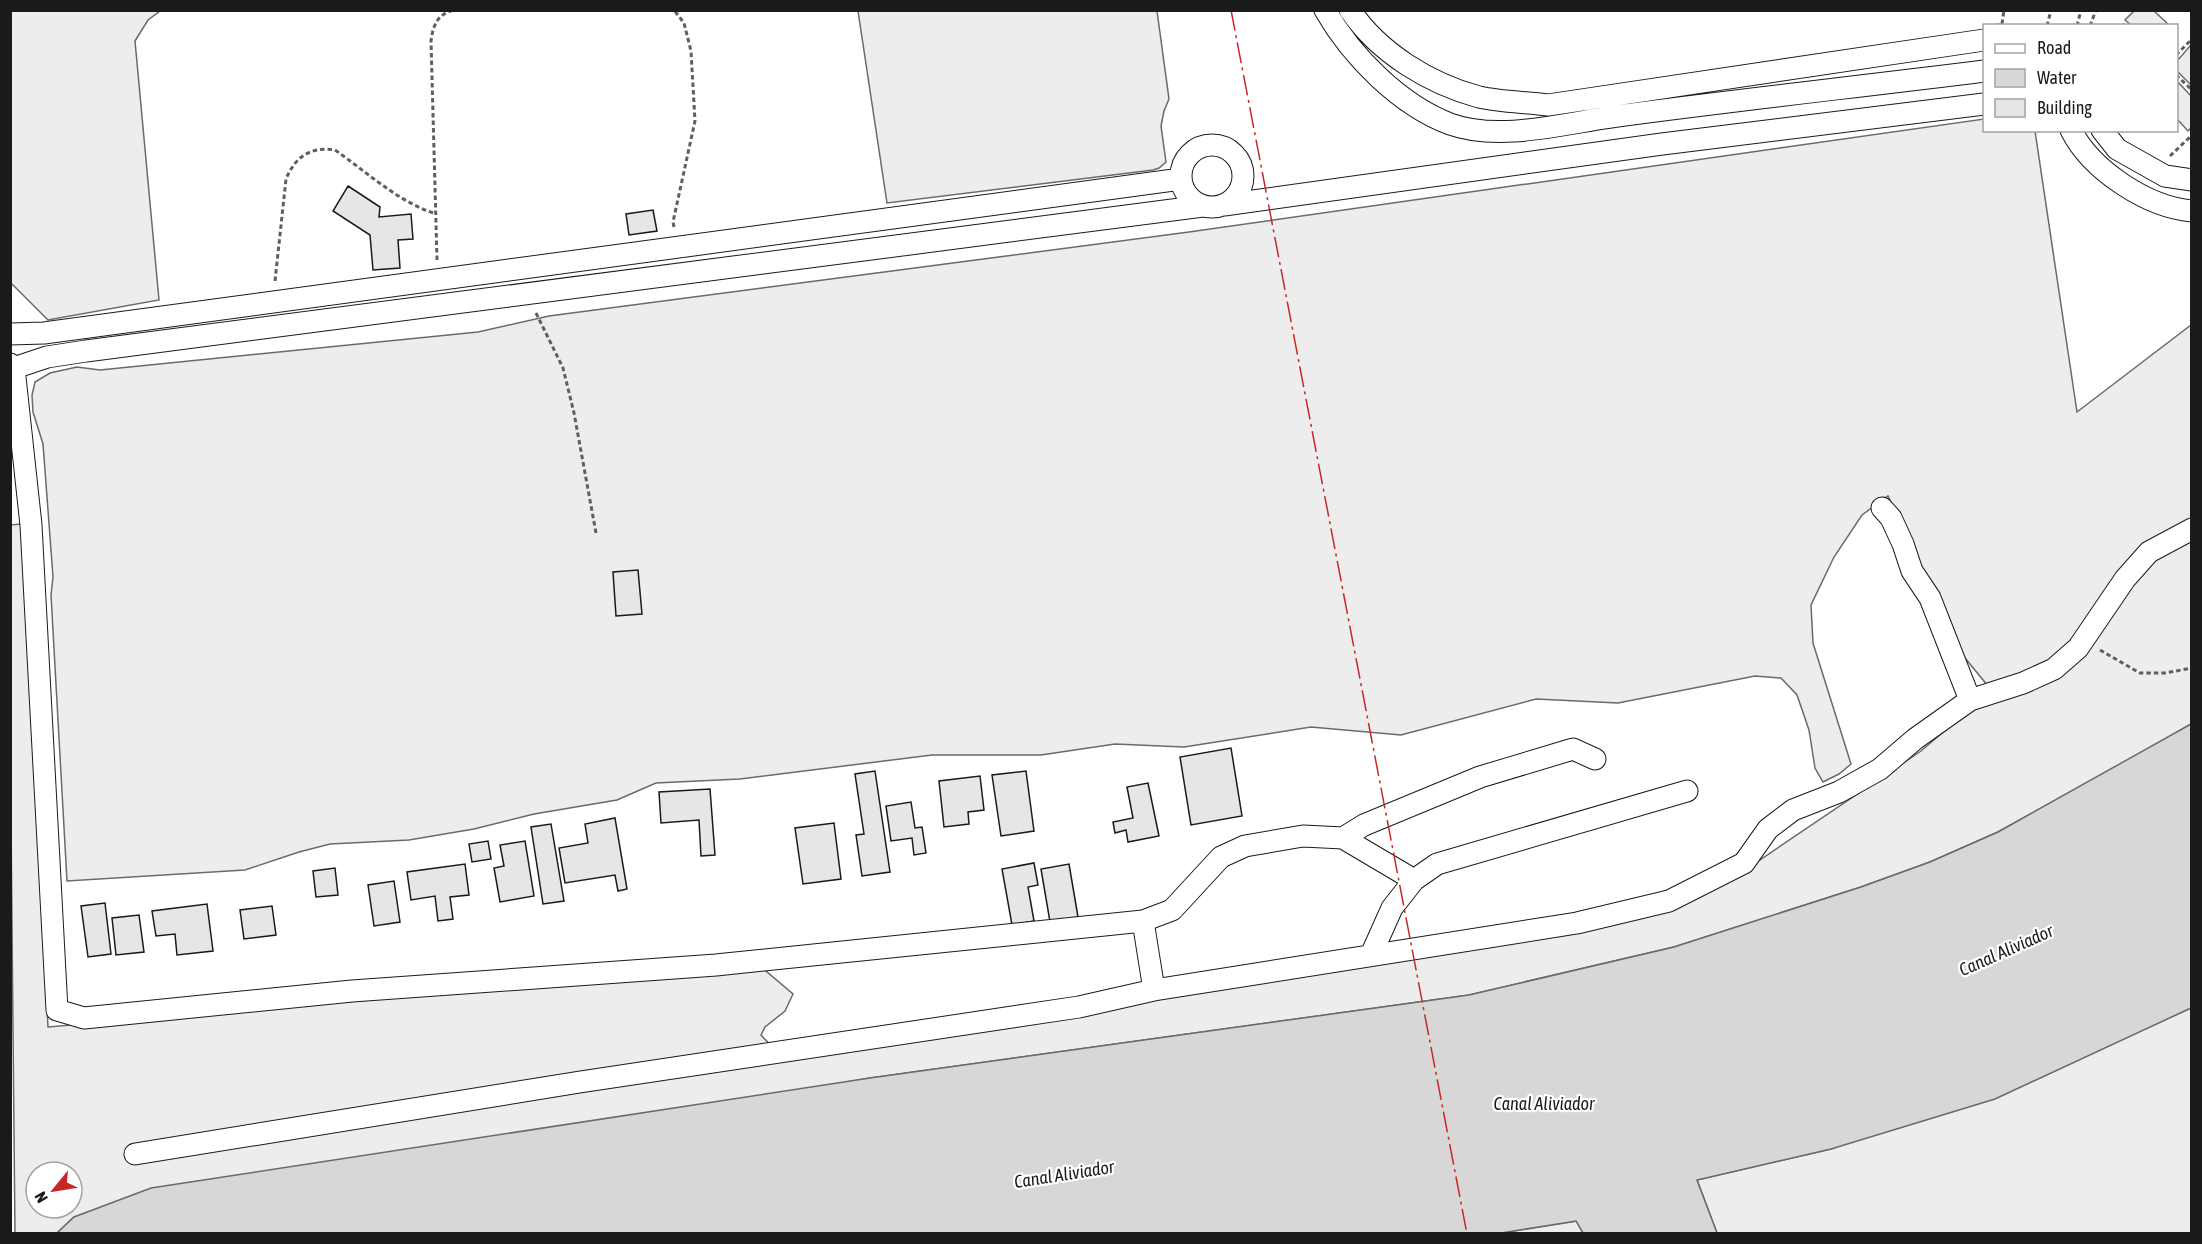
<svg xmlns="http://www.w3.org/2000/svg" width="2202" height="1244" viewBox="0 0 2202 1244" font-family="'Asap Condensed',sans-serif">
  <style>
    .built { fill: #ededed; stroke: #6a6a6a; stroke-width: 1.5; fill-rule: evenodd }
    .water { fill: #d7d7d7; stroke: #6a6a6a; stroke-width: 1.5 }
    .building { fill: #e6e6e6; stroke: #1a1a1a; stroke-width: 1.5 }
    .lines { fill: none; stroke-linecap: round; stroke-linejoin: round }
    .minor-casing { stroke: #1a1a1a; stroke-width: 23 }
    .path { stroke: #5f5f5f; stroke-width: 3; stroke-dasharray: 4.5 3; stroke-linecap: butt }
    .minor { stroke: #fff; stroke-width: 21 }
    .power { stroke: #c62828; stroke-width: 1.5; stroke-dasharray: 21 4.5 3 4.5; stroke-linecap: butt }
    .labels { text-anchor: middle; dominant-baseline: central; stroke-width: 4.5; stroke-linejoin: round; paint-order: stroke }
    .water-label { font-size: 18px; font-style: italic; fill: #1a1a1a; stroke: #fff }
  </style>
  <rect width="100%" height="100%" fill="#fff"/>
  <path class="built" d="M2135,10l19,1 15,14h-38l-6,-5z
    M10,11h150l-12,9 -13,21 24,259 -111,20 -37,-37z
    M858,11h299l12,88 -5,12 -3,15 5,36 -7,6 -6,2 -266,33z
    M2190,46l2,2 -1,37 -15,-15 1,-9z
    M2177,81l14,15v32l-3,3 -11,-12z
    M1984,119v11l51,1 42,281 114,-87v399l-51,30 -142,78 -68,30 -69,25 -187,60 -205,48 -599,83 -796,139 -17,16h-42l-4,-412 -1,-296 11,-1 27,503 713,-60 32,27 -8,17 -20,16 -4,8 21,22 790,-123 176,-66 173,-117 62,-53 5,-12 -23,-28 -77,-162 -26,19 -28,42 -23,48 2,38 38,121 -12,10 -16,8 -8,-14 -6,-38 -12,-35 -16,-17 -26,-2 -137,27 -82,-4 -135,36 -90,-8 -127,20 -69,-3 -74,11h-109l-192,24 -84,4 -39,17 -83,14 -60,15 -65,11 -79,4 -31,8 -54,18 -178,11 -16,-286 2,-18 -10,-133 -10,-32 -1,-17 3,-13 15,-9 27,-6 23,3 378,-38 71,-16 640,-84zM36,1172h36v36h-36z
    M2191,1008v225h-474l-20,-53 134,-31 289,-109z
    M1577,1221l6,12 -88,1z"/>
  <path class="water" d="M2191,724v284l-196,91 -164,50 -134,31 20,53h-134l-7,-12 -81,13 -1438,-1 17,-16 77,-29 719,-110 599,-83 205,-48 187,-60 69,-25 68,-30z"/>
  <path class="building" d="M348,186l32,21 -1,10 32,-3 2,25 -15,1 2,28 -27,2 -3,-35 -37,-24z
    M653,210l4,21 -28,4 -3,-21z
    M638,570l4,44 -26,2 -3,-44z
    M1231,748l11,68 -51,9 -11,-68z
    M875,771l15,101 -28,4 -6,-41 8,-1 -9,-60z
    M1026,771l8,60 -33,5 -9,-61z
    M980,776l4,34 -16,2 1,12 -25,3 -5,-46z
    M1148,783l11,53 -31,6 -2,-12 -11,3 -2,-11 20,-4 -6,-31z
    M710,789l5,66 -14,1 -2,-36 -38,3 -2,-31z
    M911,802l4,26 7,-1 4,26 -12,2 -2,-17 -21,3 -5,-35z
    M615,818l12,71 -9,2 -3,-16 -50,8 -6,-35 29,-5 -3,-19z
    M834,823l7,56 -38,5 -8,-56z
    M551,824l13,77 -21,3 -12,-77z
    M488,841l3,18 -19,3 -3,-18z
    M525,841l9,55 -34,6 -6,-34 10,-2 -4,-21z
    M1034,863l4,22 -10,2 6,34 -22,4 -10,-56z
    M465,864l4,31 -19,2 3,22 -15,2 -3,-25 -24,4 -4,-28z
    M1069,864l9,53 -28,5 -9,-53z
    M335,868l3,27 -22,2 -3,-26z
    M394,881l6,41 -26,4 -6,-41z
    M105,903l6,51 -23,3 -7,-51z
    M207,904l6,47 -36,4 -2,-21 -19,2 -4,-25z
    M272,906l4,29 -32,4 -4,-29z
    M139,915l5,37 -28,3 -4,-37z"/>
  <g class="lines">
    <g class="minor-casing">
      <path id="minor" d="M1325,10c27,47 75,95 125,114 52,19 122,-3 175,-9 120,-16 240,-29 359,-44
        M1350,10c29,43 80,74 129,87 22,5 47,5 69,8l436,-65
        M2071,130c20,40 76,77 121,81
        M2102,130l15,19 48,27 27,4
        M1181 176a31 31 0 1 1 62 0a31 31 0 1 1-62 0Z
        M1224,205l438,-61 322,-40
        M10,334l34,-1 1137,-154
        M10,364l4,4 17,157 26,485 27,8 268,-27 364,-26 427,-44 11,69
        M14,368l33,-11 39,-6 1117,-145
        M1882,508l9,10 12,26 9,27 18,27 40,102
        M1343,838l71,42
        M1143,921l29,-11 49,-53 24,-11 58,-10 40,2 21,-13 116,-48 93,-28 22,10
        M1371,955l21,-47 22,-28 23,-16 250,-73
        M135,1154l445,-72 499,-75 75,-17 423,-67 92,-22 75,-38 24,-34 25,-19 46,-18 41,-23 35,-30 55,-39 53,-17 31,-14 24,-21 47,-69 24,-27 43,-23"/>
    </g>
    <path class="path" d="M2002,24l2,-14
      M2122,24l2,2
      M1996,25l28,1
      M2047,26l4,-16
      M2077,26l4,-16
      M2090,26l6,-16
      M2176,55l13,-13 3,3
      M2176,75l16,15
      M2170,156l22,-21
      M674,227l-1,-5 22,-101 -4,-70 -7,-28 -10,-13
      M437,260l-6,-219c2,-15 6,-27 23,-31
      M275,281l11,-102c9,-22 25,-33 49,-29 33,23 62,51 101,64
      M536,313l27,55 11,45 22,120
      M2100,650l40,23h25l27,-5"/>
    <use href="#minor" class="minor"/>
    <path class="power" d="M1231,10l236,1224"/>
  </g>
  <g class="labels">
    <g class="water-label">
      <text transform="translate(2006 950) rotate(-24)">Canal Aliviador</text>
      <text x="1544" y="1103">Canal Aliviador</text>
      <text transform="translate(1064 1174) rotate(-9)">Canal Aliviador</text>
    </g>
  </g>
  <rect width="2202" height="1244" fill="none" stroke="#1a1a1a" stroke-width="24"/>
  <rect x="1983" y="24" width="195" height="108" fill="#ffffff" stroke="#a3a3a3" stroke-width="1.5"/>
  <rect x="1995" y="44" width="30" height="9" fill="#ffffff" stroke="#a3a3a3" stroke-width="1.5"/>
  <text x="2037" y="54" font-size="18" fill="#1a1a1a">Road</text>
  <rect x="1995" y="69" width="30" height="18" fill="#d7d7d7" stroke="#a3a3a3" stroke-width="1.5"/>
  <text x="2037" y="84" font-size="18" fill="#1a1a1a">Water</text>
  <rect x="1995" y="99" width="30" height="18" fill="#e6e6e6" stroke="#a3a3a3" stroke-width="1.5"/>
  <text x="2037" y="114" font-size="18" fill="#1a1a1a">Building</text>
  <g transform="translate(54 1190) rotate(240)"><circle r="28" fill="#ffffff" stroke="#a3a3a3" stroke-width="1.5"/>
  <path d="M0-4.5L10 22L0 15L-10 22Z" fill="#c62828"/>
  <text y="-9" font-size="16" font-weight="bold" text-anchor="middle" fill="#1a1a1a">N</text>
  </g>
</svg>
